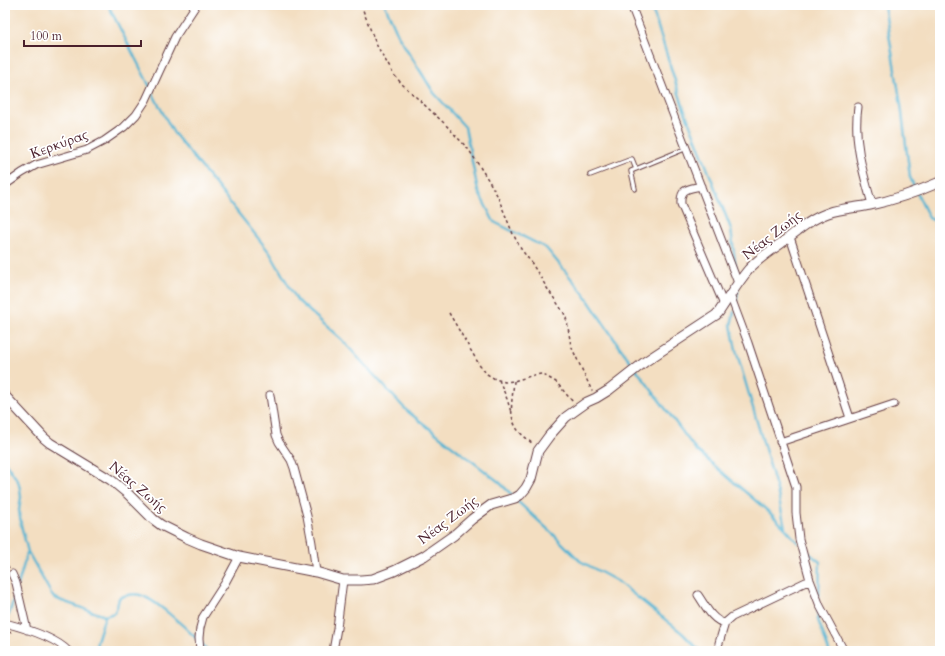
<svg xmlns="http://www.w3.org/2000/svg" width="945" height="656" viewBox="0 0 945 656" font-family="Cardo,serif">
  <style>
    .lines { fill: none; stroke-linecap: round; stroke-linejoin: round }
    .stream { stroke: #54b4d2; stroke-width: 2.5 }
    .service-casing { stroke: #633c42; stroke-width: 5.5 }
    .minor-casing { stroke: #633c42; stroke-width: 9 }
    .tertiary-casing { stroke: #633c42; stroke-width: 11 }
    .path { stroke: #633c42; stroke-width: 1.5; stroke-dasharray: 3 3; stroke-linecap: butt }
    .service { stroke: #fff; stroke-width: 3.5 }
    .minor { stroke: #fff; stroke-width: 7 }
    .tertiary { stroke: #fff; stroke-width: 9 }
    .labels { text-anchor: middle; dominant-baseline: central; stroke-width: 3.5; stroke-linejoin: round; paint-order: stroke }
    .street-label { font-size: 14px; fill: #4a1f2b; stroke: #fff }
  </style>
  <rect width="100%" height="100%" fill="#fff"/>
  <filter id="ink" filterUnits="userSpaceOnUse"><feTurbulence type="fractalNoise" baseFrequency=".025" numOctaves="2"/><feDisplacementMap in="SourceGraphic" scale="8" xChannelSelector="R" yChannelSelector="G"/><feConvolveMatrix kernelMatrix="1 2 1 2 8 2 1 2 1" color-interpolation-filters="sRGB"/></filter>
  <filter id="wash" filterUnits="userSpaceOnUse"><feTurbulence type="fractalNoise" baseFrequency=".012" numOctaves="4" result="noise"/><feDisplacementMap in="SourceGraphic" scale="16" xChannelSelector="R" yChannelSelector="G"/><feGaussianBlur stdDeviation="0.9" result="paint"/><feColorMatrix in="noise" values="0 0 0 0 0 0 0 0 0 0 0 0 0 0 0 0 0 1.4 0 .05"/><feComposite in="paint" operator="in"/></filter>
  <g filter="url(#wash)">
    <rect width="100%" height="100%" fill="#f3dec1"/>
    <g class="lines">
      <path class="stream" d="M108,5l42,82
        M385,5l14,32 35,56 31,34 13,64 16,31 52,26 38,46 35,52 77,104 73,62 16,16 13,15
        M651,5l33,104 47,120 5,40
        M884,5l17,100 9,72 5,12
        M152,92l21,40 34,42 63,79 27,47 45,40 65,71 92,71 14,14
        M917,193l12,25 11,5
        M736,305l2,-15
        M734,312l-3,13 5,25 41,140 8,37
        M5,462l13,19 2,8 1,8 -2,13 2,15 7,27 25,45 9,4 43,15 9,-3 3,-6 2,-9c7,-3 13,-5 21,-3 15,4 46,33 57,44
        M516,500l38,35 26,26 37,20 65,52 18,18
        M804,549l16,13 -1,34
        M18,585l9,-32
        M818,607v13l11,31
        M5,620l4,-6 7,-21
        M202,644l6,7
        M96,651l1,-10 8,-25"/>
    </g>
  </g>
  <g filter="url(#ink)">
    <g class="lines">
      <g class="service-casing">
        <path id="service" d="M590,175l42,-16 4,10
          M635,189l-4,-18 56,-23"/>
      </g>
      <g class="minor-casing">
        <path id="minor" d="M631,5l107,278
          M858,107c-5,33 5,66 14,97
          M5,185l17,-12 14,-8 51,-15 17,-9 20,-14 12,-12 10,-15 29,-63 21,-32
          M701,186c-13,3 -21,2 -20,18l43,101
          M790,237l60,181
          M730,295l18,48 48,144v26l3,26 11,41 10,26 24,45
          M270,395l6,40 3,7 12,18 3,8 13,48 5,27 4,29
          M780,442l114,-38
          M12,574l4,9 11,47
          M698,595c7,10 14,26 27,28
          M5,623c19,5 50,14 63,28
          M719,643l6,-20 7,-6 78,-37
          M200,651l-1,-13 1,-10 3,-11 22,-34 14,-26
          M333,651l4,-23 6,-48"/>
      </g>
      <g class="tertiary-casing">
        <path id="tertiary" d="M5,396l39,42 6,5 61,37 17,14 25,25 8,6 26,13 14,6 38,13 77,15 27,8h18l12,-1 21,-8 30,-15 30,-21 18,-16 19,-14 24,-7 5,-3 6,-7 5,-9 7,-28 11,-15 17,-19 21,-15 9,-4 13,-8 37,-29 70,-46 3,-3c10,-15 19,-30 30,-43 9,-10 20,-17 31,-25 15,-11 30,-25 48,-31 14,-5 28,-5 42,-8 24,-5 47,-13 70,-23"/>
      </g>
      <path class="path" d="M361,5l15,39 18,31 8,9 43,40 24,26 20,31 8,14 16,39 8,15 10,13 16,26 17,25 3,8 4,25 21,45
        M449,313l31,53 7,8 8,5 10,3 9,-1 20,-6 8,-1 14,8 17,20
        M499,380l8,19 4,13
        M514,381c-1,14 -6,33 2,46 4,8 12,11 17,18
        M5,561l4,7
        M5,637l6,-5"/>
      <use href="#service" class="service"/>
      <use href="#minor" class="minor"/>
      <use href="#tertiary" class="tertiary"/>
    </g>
  </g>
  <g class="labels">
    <g class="street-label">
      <text transform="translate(59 144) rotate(-20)">Κερκύρας</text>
      <text transform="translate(772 235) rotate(-38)">Νέας Ζωής</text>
      <text transform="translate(138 487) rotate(40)">Νέας Ζωής</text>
      <text transform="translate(448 520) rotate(-37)">Νέας Ζωής</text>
    </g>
  </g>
  <rect width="945" height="656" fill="none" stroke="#fff" stroke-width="20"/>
  <path d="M24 40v6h117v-6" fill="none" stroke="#4a1f2b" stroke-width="2"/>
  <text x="30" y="40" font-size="12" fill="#4a1f2b" stroke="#ffffff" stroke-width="3" paint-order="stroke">100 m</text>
</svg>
